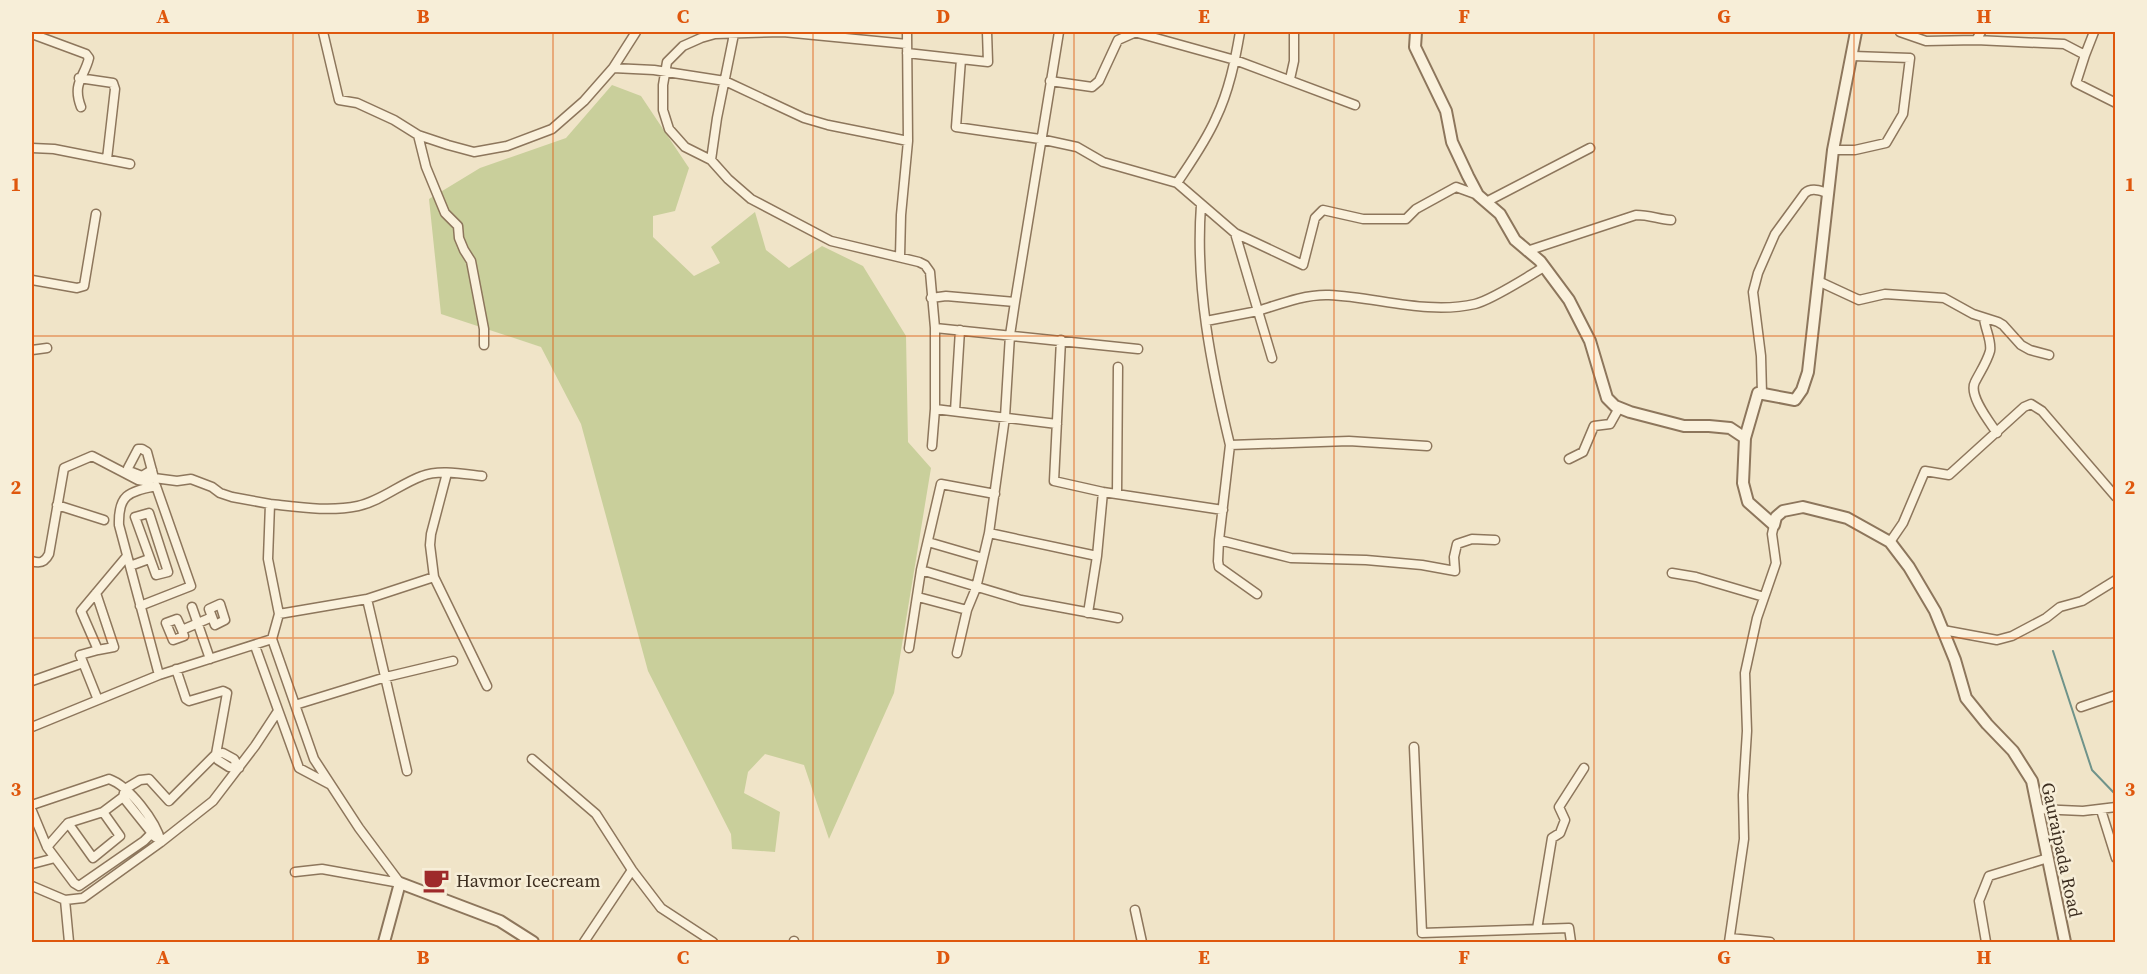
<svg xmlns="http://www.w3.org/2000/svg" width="2147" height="974" viewBox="0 0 2147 974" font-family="'Source Serif 4',serif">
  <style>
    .green { fill: #c9cf9b }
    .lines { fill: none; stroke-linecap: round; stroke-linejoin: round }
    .stream { stroke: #6f938a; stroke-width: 2 }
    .minor-casing { stroke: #8d765c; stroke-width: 11 }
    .tertiary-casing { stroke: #8d765c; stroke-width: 14 }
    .minor { stroke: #faf1dc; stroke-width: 8 }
    .tertiary { stroke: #faf1dc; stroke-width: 10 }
    .grid { fill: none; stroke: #df570d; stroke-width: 1.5; stroke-opacity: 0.55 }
    .labels { text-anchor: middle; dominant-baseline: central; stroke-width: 5; stroke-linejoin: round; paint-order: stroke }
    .street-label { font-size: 18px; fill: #3d2e20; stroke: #f7eed8 }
    .poi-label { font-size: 18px; fill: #3d2e20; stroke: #f7eed8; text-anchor: start }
    .neatline { fill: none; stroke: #df570d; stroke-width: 2 }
    .grid-label { font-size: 20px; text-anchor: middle; font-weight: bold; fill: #df570d }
  </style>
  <rect width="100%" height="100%" fill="#f0e4c8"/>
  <path class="green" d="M612,85l29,11 48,72 -14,43 -22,5v21l41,39 26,-13 -9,-16 44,-35 11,38 23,18 33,-22 41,20 43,70 2,106 23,26 -37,225 -65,146 -25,-74 -39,-11 -17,18 -4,21 36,19 -5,40 -43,-3 -1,-15 -83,-163 -67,-247 -40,-77 -100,-33 -12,-115 51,-31 86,-30z"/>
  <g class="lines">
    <path class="stream" d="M2053,651l39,119 24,25"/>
    <g class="minor-casing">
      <path id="minor" d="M323,32l16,68 18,3 37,17 24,15 30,10 26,7 33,-6 45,-17 32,-28 29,-33 23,-36
        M987,32l1,30 -27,-3 -5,68 84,12 37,8 26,15 74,21 58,50 68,32 12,-47 8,-8 40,9h43l10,-10 40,-22 22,8
        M1134,32l101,28 120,45
        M1900,32l26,9 50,-1 5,-8
        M32,34l54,20 3,4c-5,20 -17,25 -8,49
        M1976,40l88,4 21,11 -9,28 40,20
        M907,44l-124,-12 -68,2 -14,4 -18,8 -16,16 -4,23v25l6,19 16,18 26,13 17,19 23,20 80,42 88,21 6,3 5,7 5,56v81l-3,37
        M907,53l54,6
        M2085,55l9,-23
        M613,68l41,2 71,11 79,37 24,7 80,16 -1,-109
        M79,78l34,5 2,6 -8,70
        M1290,79l4,-18v-29
        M1050,81l42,6 7,-6 19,-41 18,-8
        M418,135l8,32 14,34 5,12 13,13 1,12 5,12 7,11 13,68v16
        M32,148l22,1 76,15
        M1833,150h22l31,-7 17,-29 7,-56 -57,-2
        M711,160l6,-42 17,-84
        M1177,183c14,-21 29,-42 39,-65 13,-27 19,-57 24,-86
        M1486,202l104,-54
        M1201,205c-6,81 10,161 29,240l119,-4 78,5
        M1235,233l23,78c22,-7 47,-17 71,-16 48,2 98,20 146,9 17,-4 52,-27 69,-37
        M1527,251l109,-36c14,0 22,4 35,5
        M900,257l1,-42 7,-74
        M32,280l45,8 7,-2 12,-72
        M1818,281l41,19 26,-6 59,4 29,16 25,8 5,3 18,20 9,5 19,5
        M931,298l15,-2 69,6
        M1984,318c1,11 8,23 6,33 -3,11 -10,21 -15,31 -7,13 14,39 22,51
        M1206,321l52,-10 14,47
        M935,328l203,21
        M1061,340l-7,141 49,11 120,18
        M32,350l15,-2
        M1762,394l-1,-38 -8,-64 5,-19 17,-39 30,-41c7,-6 15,-2 23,0
        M935,409l122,15
        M955,411l5,-81
        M1230,445l-11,95 72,18 75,2 56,5 33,6 -1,-14 3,-13 15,-5 23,1
        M1569,459l14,-7 11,-26 16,-2 9,-16
        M152,470l-10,6 -13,-5 -1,-3 10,-19h4l5,3 7,26
        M447,473l-16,61 -1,11 4,32 53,109
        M1117,494l1,-127
        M57,505l47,15
        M149,513l19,59 -12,3 -21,-58z
        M989,533l108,23
        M1219,540l-1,21 1,6 38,27
        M928,542l55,16
        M1890,542l13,-19 22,-52 24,4 75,-68 7,-3 11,7 74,86
        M32,561c8,3 13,1 17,-7l15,-86 28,-12 46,24 6,1 10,-3 23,3 14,-2 21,8 8,6 12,4 38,7
        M130,566l19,-7
        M921,570l100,30 97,18
        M1672,573l24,4 68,20
        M96,593l18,54 -16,3
        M918,597l49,13
        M367,599l40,172
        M220,604l5,16 -10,5 -6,-16z
        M140,606l51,-20 -35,-100c-27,6 -38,8 -37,39l40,150
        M192,607l18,52
        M1088,613l9,-57 6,-64
        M279,614l88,-15 67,-22
        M182,630l-5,-11 -11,4 7,17 11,-4 -2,-6 30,-13
        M1943,630l54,10 15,-4 34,-18 14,-11 22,-6 34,-21
        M255,646l44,122 30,16
        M909,648l12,-78 20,-86 54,10
        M957,653l10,-43 9,-22 13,-55 16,-116 5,-82 5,-33 44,-270
        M32,681l51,-18
        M98,700l-18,-45 18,-5 -17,-39 46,-55
        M295,705l91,-28 67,-16
        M2081,707l35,-12
        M32,727l127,-52 113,-36
        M1414,747l8,186 147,-5 2,14
        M223,753l11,6 5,9 -10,-1 -11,-7 -2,-6z
        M532,759l64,55 36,56 29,38 52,34
        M125,789l15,-9 9,-1 20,22 47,-47 11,-61 -4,-2 -34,10 -3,-2 -10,-30
        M125,789l-2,8 32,40
        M32,805l77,-26c20,7 47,42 52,63
        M2038,809l45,2 33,-4
        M2101,810l15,48
        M32,811l15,36 27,36 5,3 65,-45 7,-7
        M103,812l20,-15
        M47,847l21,-24 35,-11 17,24 -27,22 -25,-35
        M32,864l23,-6
        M295,872l27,-3 78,14
        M400,883l-41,-55 -45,-69 -42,-120 7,-25 -11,-55 2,-55c28,3 59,8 88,2 23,-5 42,-22 64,-30 17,-7 42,-2 60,0
        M32,886l33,14 18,-2 78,-56 52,-41 42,-55 23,-35
        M65,900l4,42
        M1135,910l7,32
        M1537,929l15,-91 8,-5 5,-13 -6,-13 25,-39
        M1730,938l40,4
        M584,942l48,-72
        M794,942v-1
        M1729,942l15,-103 -1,-44 4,-64 -2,-58 12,-55 19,-55 -4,-29 2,-9
        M1986,942l-7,-41 10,-25 59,-18"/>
    </g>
    <g class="tertiary-casing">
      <path id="tertiary" d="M1416,32l-1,15 31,64 6,31 16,34 10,19 22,19 15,26 25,21 29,39 21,41 17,57 8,8 15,6 54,14h25l21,2 15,10 -2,45 5,19 26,23 2,-8 7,-6 20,-4 44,11 43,24 19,25 26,44 20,49 11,38 21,26 26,27 19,30 33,161
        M1745,438l13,-45 37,7 7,-10 6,-18 25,-222 23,-118
        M384,942l16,-59 100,38 33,21"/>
    </g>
    <use href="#minor" class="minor"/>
    <use href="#tertiary" class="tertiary"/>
  </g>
  <path class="grid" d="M293,32v910M553,32v910M813,32v910M1074,32v910M1334,32v910M1594,32v910M1854,32v910M32,336h2084M32,638h2084"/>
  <defs>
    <g id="cafe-bare" transform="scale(2.07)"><path d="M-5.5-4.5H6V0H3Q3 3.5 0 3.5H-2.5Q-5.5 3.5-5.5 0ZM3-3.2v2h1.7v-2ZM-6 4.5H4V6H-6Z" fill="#9e2a2b" stroke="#f7eed8" stroke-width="2.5" paint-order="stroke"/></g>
  </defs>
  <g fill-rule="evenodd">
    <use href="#cafe-bare" x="436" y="880"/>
  </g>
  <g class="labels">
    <g class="street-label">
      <text transform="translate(2062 850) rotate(78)">Gauraipada Road</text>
    </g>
    <g class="poi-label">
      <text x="456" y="880">Havmor Icecream</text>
    </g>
  </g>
  <rect width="2147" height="974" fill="none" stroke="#f7eed8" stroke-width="66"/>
  <rect x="33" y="33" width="2081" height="908" class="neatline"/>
  <g class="grid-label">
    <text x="163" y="23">A</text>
    <text x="423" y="23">B</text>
    <text x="683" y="23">C</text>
    <text x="943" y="23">D</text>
    <text x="1204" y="23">E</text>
    <text x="1464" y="23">F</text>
    <text x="1724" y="23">G</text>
    <text x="1984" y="23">H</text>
    <text x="16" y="191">1</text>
    <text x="2130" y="191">1</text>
    <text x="16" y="494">2</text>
    <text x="2130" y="494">2</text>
    <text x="16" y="796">3</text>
    <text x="2130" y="796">3</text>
    <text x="163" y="964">A</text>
    <text x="423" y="964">B</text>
    <text x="683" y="964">C</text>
    <text x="943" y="964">D</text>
    <text x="1204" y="964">E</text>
    <text x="1464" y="964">F</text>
    <text x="1724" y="964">G</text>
    <text x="1984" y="964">H</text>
  </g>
</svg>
